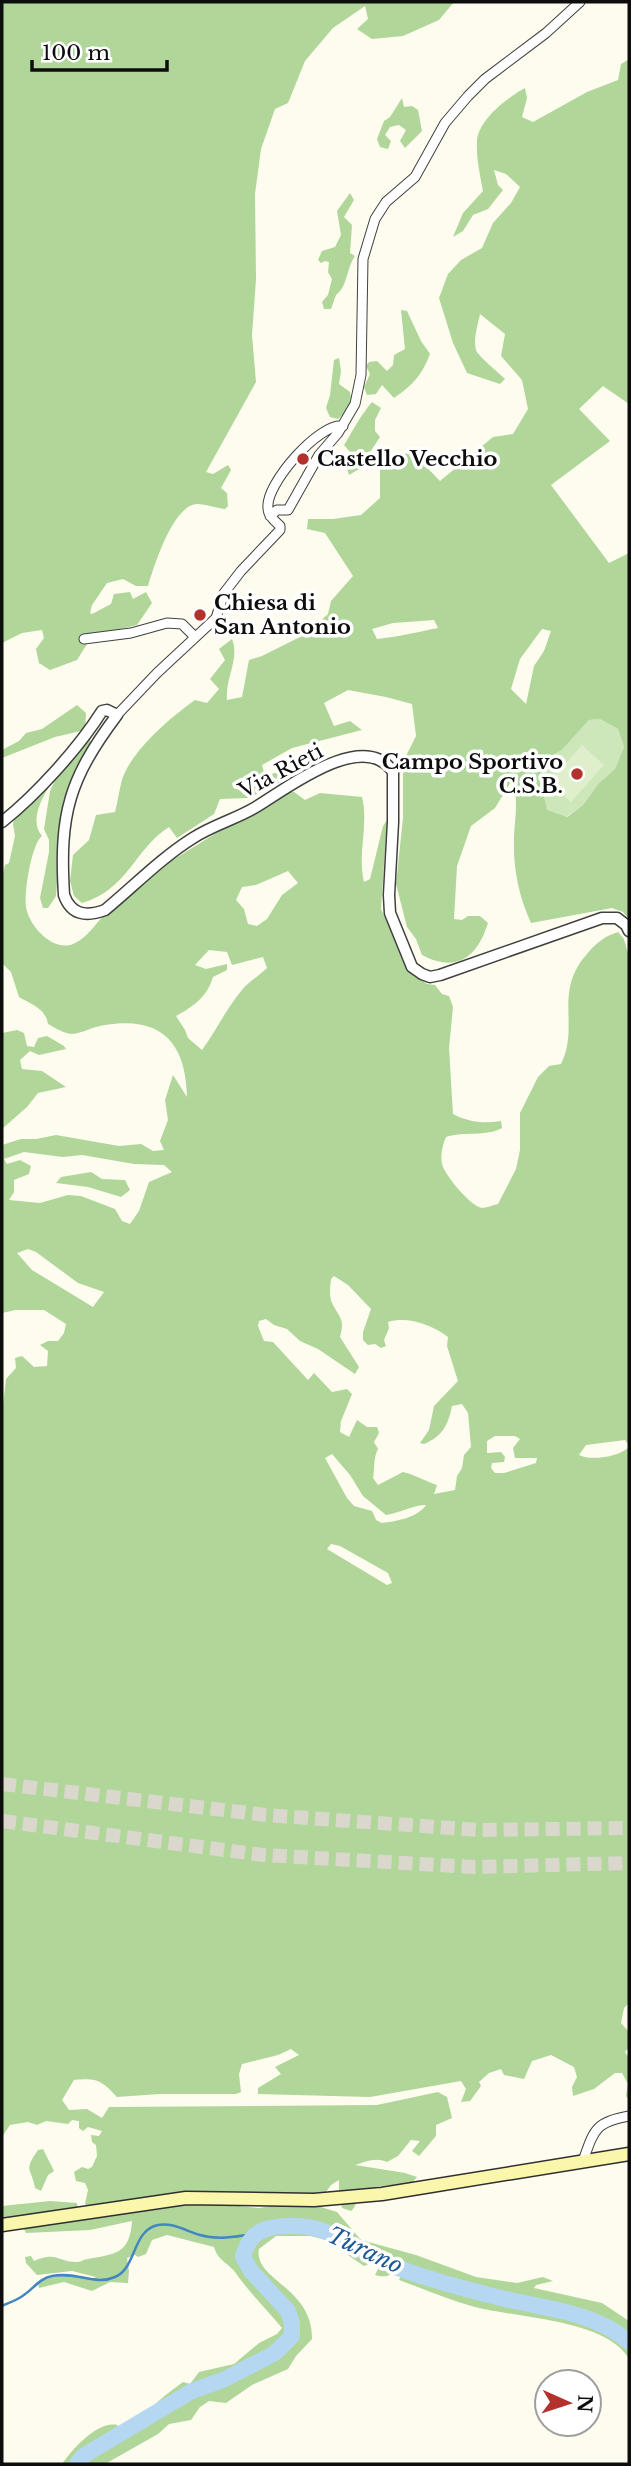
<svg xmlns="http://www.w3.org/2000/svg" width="631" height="2466" viewBox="0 0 631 2466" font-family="'Libre Baskerville',serif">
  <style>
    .green { fill: #cde6ba }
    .forest { fill: #b0d69a; fill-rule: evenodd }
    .pitch { fill: #dfeecb }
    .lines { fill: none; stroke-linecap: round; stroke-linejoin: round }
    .stream { stroke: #4286c4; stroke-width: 2.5 }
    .river { stroke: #b6d7f2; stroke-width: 16 }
    .trunk-tunnel { stroke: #dad8cc; stroke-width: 14; stroke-dasharray: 14 7; stroke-linecap: butt }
    .minor-casing { stroke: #404040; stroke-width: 11 }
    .tertiary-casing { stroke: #404040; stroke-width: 13 }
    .secondary-casing { stroke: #2f2f2f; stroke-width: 15 }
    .minor { stroke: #fff; stroke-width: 9 }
    .tertiary { stroke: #fff; stroke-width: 10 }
    .secondary { stroke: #faf7ad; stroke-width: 12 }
    .poi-dot { fill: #b4322e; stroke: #fff; stroke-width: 2.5 }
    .labels { text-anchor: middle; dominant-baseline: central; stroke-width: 7; stroke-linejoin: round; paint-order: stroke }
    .poi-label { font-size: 21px; font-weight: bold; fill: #0d0d0d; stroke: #fff; text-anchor: start }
    .street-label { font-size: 21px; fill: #0d0d0d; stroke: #fff }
    .water-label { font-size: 23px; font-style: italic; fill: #1e5996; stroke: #fff }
  </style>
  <rect width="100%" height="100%" fill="#fefcee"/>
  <path class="green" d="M600,719l18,10 6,18 -9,22 -16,14 -16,22 -17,12 -20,-7 -4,-22v-17l5,-13 15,-8 27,-30z"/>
  <path class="forest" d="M2,2h452l-15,18 -36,16 -31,3 -15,-10 11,-10 -3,-13 -32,22 -28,33 -17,42 -13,6 -14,40 -6,45 1,85 -4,56 4,47 -50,90 7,2 15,-9 3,5 -10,18 6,5 1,13 -3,3c-9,-1 -19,-5 -28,-5 -24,1 -43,62 -49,82h-12l-13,-7 -16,4 -15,22 -2,8 2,1 19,-10 3,-10 16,-2 3,7 13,-7 6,11 -15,22 -45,11 -15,24 -27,10 -11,-7 -3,-14 8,-11 -2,-8 -20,3 -20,10z
    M629,59v345l-26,-18 -24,23 31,32 -59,44 58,78 20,-10v366l-6,-7 -11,-4 -81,15c-13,-29 -18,-55 -17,-87 1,-19 5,-38 -2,-56l-17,28 -24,18 -14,40 -3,53 8,1 6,-4h12l8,7c-11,35 -32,50 -66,32l-6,-16 -9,-12 -11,-43 7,-66v-56l13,-26 -4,-32 -26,-7 -38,-7 -24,13 10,23 16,-5 12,9 -70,18 -30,17 3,11 20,-6 17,-12 -1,10 -26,17 -26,13 -29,1 -6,15 -37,24 -8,-11c-34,21 -41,63 -87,76l-8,-7 -4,-15 3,-26 16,-15 7,-25 19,-3c3,-11 4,-22 7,-32 9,-29 49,-63 73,-80l12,3 12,-14 -9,-10 15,-19 -6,-11 13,-10c8,21 -7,38 -5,61l15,-3 7,-37 13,-4 44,-22 22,-20 3,-13 22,-25 -28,-43 -18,-4 1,-10h25l28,-4 19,-17v-32l31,-15 29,30 53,-44 20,-3 15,-25 -6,-29 -21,-24 4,-22 -25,-20c-2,10 -7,26 -4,36 1,5 23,23 29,29l-5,5 -33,-11 -14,-30 -14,-45 9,-24 13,-14 21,-12 11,-25 18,-20 9,-16 -14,-13 -12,-4 4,15 5,5 -15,19 -15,6 -10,16 -10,6 10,-24 20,-22c-3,-16 -7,-34 -6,-50 1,-21 31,-44 48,-53l2,10 -5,19 11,5 54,-30 31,-12 3,-16zM434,620l4,8c-21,4 -40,9 -61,11l-5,-10 21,-6zM542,629l9,2 -7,20 -10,15 -8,38 -15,-15 9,-30zM600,719l18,10 6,18 -9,22 -16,14 -16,22 -16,12 -20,-7 -5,-22v-17l5,-13 15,-8 27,-30z
    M402,98l2,9 8,-1 6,4 4,21 -17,17 -5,-7 6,-11 -7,-5 -9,2 -5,8 6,6 -3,8 -8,-2 -3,-8 7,-18 6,-4z
    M350,193l4,7 -10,17 8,8 -2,28 5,3c-9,13 -7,30 -19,39l-5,14h-7l-2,-7 6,-7 4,-16 -4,-7 1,-10 -4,-1 -4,2 -3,-3 4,-9 13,-4 6,-12 -4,-24z
    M401,310l6,1 14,30 9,13c-8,21 -17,31 -36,44l-12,-13 -6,9 -9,1 -3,-8 6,-13 -4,-8 3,-4 8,-1 10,10 6,-6 1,-10 11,-6z
    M339,358l2,13 -2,13 11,8c3,13 -2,19 -12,27l-8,-2 -4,-9 4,-13 4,-35z
    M372,402l9,6 -6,12v11l5,6 -21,32 -10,6 -4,-13 5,-10 -6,-7c10,-16 16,-29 28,-43z
    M77,705l9,8 -1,17 -30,7 -53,21v-8l17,-9 7,-8 16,-4z
    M90,739l1,6 -11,16 -17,40 -7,95 -8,12h-5l-3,-10 9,-46v-12l-5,-11 6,-38 7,-15 29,-36z
    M47,784l2,3c-9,14 -19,35 -7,49 -11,9 -18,57 -16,71 3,20 29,47 49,36 13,-6 21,-20 31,-30 15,-15 39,-36 57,-47 40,-25 79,-48 118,-74h13l11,8 15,-7 42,4c7,29 -5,56 2,85l6,-3 13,-53 4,-6 -6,89 27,60 19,15 8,1 7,9 7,2 4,11 -4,41 4,66c15,8 31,10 48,7l1,7c-16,9 -38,3 -56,9 -3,7 -6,18 -4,27 2,10 28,42 40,44 4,0 11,-3 16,-4l18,-35 4,-19v-37l18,-36 11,-11 12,-2c19,-38 -8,-72 26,-110 9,-11 18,-18 31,-22l6,7 5,18v488l-4,-5 -39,5 -7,10c12,6 40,2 50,-8v556l-5,5 -3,15 8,9v15l-4,5 4,6v42l-3,-4 2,-12 -6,-11h-7l-21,16 -21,7 -1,-9 5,-10 -3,-10 -23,-12 -19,6 -8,18 -20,-4 -3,-6 -12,4 -10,9 2,4 -11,15 -9,1 5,-13 -5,-8 -91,16 -112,-3v-6l23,-14 -6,-7 24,-12 -8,-6 -13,6 -36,9 -3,10 2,18 -5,2h-77l-42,3c-16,-17 -20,-19 -43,-17l-12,20 7,10 18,-1 15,9 7,-11h3l265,-2 61,-13 9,5 5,21 -16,7v11l-17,20 -7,-5 8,-10 -9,-1 -13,16 -11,6c-11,-5 -21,-1 -32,3l50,8 12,4 -5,6c-11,2 -44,2 -50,9 -5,5 -5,14 -11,19l-9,-3 -2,-8 -9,-6 8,-4v-10l-8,5 -5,7 -11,4 -29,-4 -100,1 -95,16 -6,-5 3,-14 -3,-7 -9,-2 -2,-9 8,-5 6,2 4,-2 5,-11 -1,-11 -4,-3 -1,-7 8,1 3,-5 -14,-4 -5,4 -4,-3v-7l-7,-1 -4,4 -22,-3 -9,4 -9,-3 -18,3 -8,12v-722l4,-36 10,-11 -1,-10 7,-2 12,11 13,-1 1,-15 -8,-6 8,-4h10l6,-8 2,-9 -22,-14h-28l-14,3v-168l19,-6h15l20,-4 63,11 22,-2 12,7 11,-1 -4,-9 8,-21 -3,-20 8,-25 14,22c-1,-55 -26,-81 -82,-72 -11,1 -22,8 -32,9 -8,0 -18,-6 -25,-10 -2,-15 -17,-20 -29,-27l-8,-25 -9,-9v-85l3,-13 4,-2 6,-27 -2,-12 2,-9zM288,871l10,12 -16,12 -15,24 -10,7 -9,-2 -4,-15 -8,-9 6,-13 14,-2zM209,950l18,2 5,13 31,-8 4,11c-8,8 -19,14 -25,22 -16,19 -26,41 -40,60l-14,-12 -3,-8 -9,-14c18,-10 31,-19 37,-39l14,-7v-6l-21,5 -11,-4zM24,1152l39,5 19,-2 52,9 30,1 8,7 -23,10 -10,29 -9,13 -8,-3 -7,-12 -34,-13 -13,-1 -28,8 -31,-3 5,-8v-12l15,-6 2,-8 -11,-6 -13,4 -3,-5zM28,1249l8,3 42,31 26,9 -11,15 -61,-37 -15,-17zM334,1276l14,9 23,24 -8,23v8l5,5 7,-1 6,4 5,-2 -2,-6 5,-12 -1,-6c20,-6 44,3 60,15l-1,9 11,35 -24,25 -5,24 -9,13 4,1c19,-8 24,-19 28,-38l10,-2 6,9 3,34 -7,8 -2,13 -5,8 -2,14 -21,4 3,-9c-12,-4 -21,-10 -34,-13l-25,13 -5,-7c2,-10 0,-20 5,-29l-4,-7 5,-9 -2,-6h-10l-10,-7 -8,17 -9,-5 1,-11 11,-27 -5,-5 -15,3 -18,-19 -6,7 -35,-38 -9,-1 -6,-15 1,-5 7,-2 8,6 13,4 13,12 18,8 37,25 4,-7 -19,-30c5,-19 0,-18 -8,-34 -3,-7 -2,-16 -1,-24zM495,1436h20l5,3 -7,9 2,10h22l-1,5 -32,10h-9l-4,-5 1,-5 12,-1 1,-5 -4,-5 -14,1v-12zM332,1454l18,21 13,21 23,19c14,-2 27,-10 40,-10 -9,13 -29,16 -44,18l-6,-3 -4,-9 -18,-5 -7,-8 -22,-40zM331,1544l9,2 48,27 4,10 -5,2 -60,-36z
    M17,1030l7,3 3,13 7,1 4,-9 9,-2 17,10 2,3 -27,6 -9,-4 -10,9 2,9 20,2 24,16 -28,6 -11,14 -25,22v-96z
    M91,1172l11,7 23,1 5,10 -9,7 -33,-10 -32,-4 5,-6z
    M43,2149l11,22 -6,4 -7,16 -6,-3c-4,-22 -12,-16 3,-38z
    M50,2201l27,2 1,8 -76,11v-16z
    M189,2201l70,7 33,-5 29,4 16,5 24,28 55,15 60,22 41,6 26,-6 10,4 -17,4 -2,3 68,15 27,18v38c-23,-40 -113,-41 -154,-52 -26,-7 -51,-18 -76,-27l3,-7 -1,-7h-3c-7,10 -11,12 -23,9l4,-8 -5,-5 -10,4 -38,-26 -16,-4h-34l-17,13c-6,31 54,38 53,90l-16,17 -8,13 -36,16 -26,18 -17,-2 -9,6 -9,13 -22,4 -11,10 -53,30h-43c11,-15 35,-43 55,-39l7,8 10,-3c11,-20 31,-35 49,-48l7,2 9,-12 35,-8 25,-21 18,-9 5,-6c-16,-19 -33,-36 -47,-56 -9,-11 -16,-10 -21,-25l-47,-12 -15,5 -6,14 -8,3 -3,-2 -8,3 2,13 -1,12 -18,-1 -18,9 -28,-9 -25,6 -1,-5c18,-9 35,-11 53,-3l5,-3 -24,-6 -35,4 -11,-12 -1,-6 6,-1 3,5c23,-10 23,1 43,1 8,-1 3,-2 11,-3 27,-5 42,-5 44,-38l-42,9 -64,3 -3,-6z"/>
  <path class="pitch" d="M582,745l22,20 -33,37 -22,-20z"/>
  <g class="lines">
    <path class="stream" d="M2,2306c6,-3 13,-5 19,-9 12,-7 17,-18 31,-21 24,-5 43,10 63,1 22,-9 17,-47 43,-52 14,-3 28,6 42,10 17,5 35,2 53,-1"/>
    <path class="river" d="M77,2464l6,-8 109,-65 31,-11 52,-27 17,-17v-13l-4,-12 -37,-40 -8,-14c7,-28 26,-32 53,-31 37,0 63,28 97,40 36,14 75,24 112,33 43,10 89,13 124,43"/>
    <path class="trunk-tunnel" d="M2,1784l264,31 213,15 150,-2
      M2,1821l261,34 211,12 155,-4"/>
    <g class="minor-casing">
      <path id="minor" d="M270,516l7,-6h11l31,-55 19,-22 17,-29 6,-29 2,-116 12,-40 11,-17 29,-25 30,-54 23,-27 17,-17 61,-46 34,-31
        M84,639l47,-6 36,-10 15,1 13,13
        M117,715l40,-42 59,-55 8,-25 17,-22 39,-41v-4c-5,-5 -12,-10 -12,-18 -3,-24 52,-86 75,-82
        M583,2161c11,-31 12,-39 46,-45"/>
    </g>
    <g class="tertiary-casing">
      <path id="tertiary" d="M2,822c34,-27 76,-73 100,-111l5,-1 10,5c-48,64 -58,99 -53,180 7,20 22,22 41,15 29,-24 56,-52 88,-72 20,-13 43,-19 63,-31 30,-18 108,-79 137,-35v50l-4,73 1,18 22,54 10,7 8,3 10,-2 162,-57h15l9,7 3,6"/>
    </g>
    <g class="secondary-casing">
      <path id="secondary" d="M2,2225l184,-27 128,2 68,-6 247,-40"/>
    </g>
    <use href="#minor" class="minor"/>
    <use href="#tertiary" class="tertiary"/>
    <use href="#secondary" class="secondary"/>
  </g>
  <g class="poi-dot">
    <circle cx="303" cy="459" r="7"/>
    <circle cx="200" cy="615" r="7"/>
    <circle cx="577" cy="774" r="7"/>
  </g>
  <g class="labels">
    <g class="poi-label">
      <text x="317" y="459">Castello Vecchio</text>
      <text x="214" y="603">Chiesa di<tspan x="214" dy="24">San Antonio</tspan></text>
      <text x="563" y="762" text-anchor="end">Campo Sportivo<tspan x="563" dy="24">C.S.B.</tspan></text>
    </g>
    <g class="street-label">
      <text transform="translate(281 771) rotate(-28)">Via Rieti</text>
    </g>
    <g class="water-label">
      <text transform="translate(365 2250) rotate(25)">Turano</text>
    </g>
  </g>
  <rect width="631" height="2466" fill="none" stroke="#0d0d0d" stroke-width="7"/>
  <g transform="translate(568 2403) rotate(93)"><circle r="33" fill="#ffffff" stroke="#9e9e9e" stroke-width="2"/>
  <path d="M0-5L12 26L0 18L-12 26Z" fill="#b4322e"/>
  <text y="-10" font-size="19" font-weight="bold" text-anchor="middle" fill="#0d0d0d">N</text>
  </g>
  <path d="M32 60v10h135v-10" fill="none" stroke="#0d0d0d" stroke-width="3.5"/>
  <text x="42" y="60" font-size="21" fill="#0d0d0d" stroke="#ffffff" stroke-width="5" paint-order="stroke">100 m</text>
</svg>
